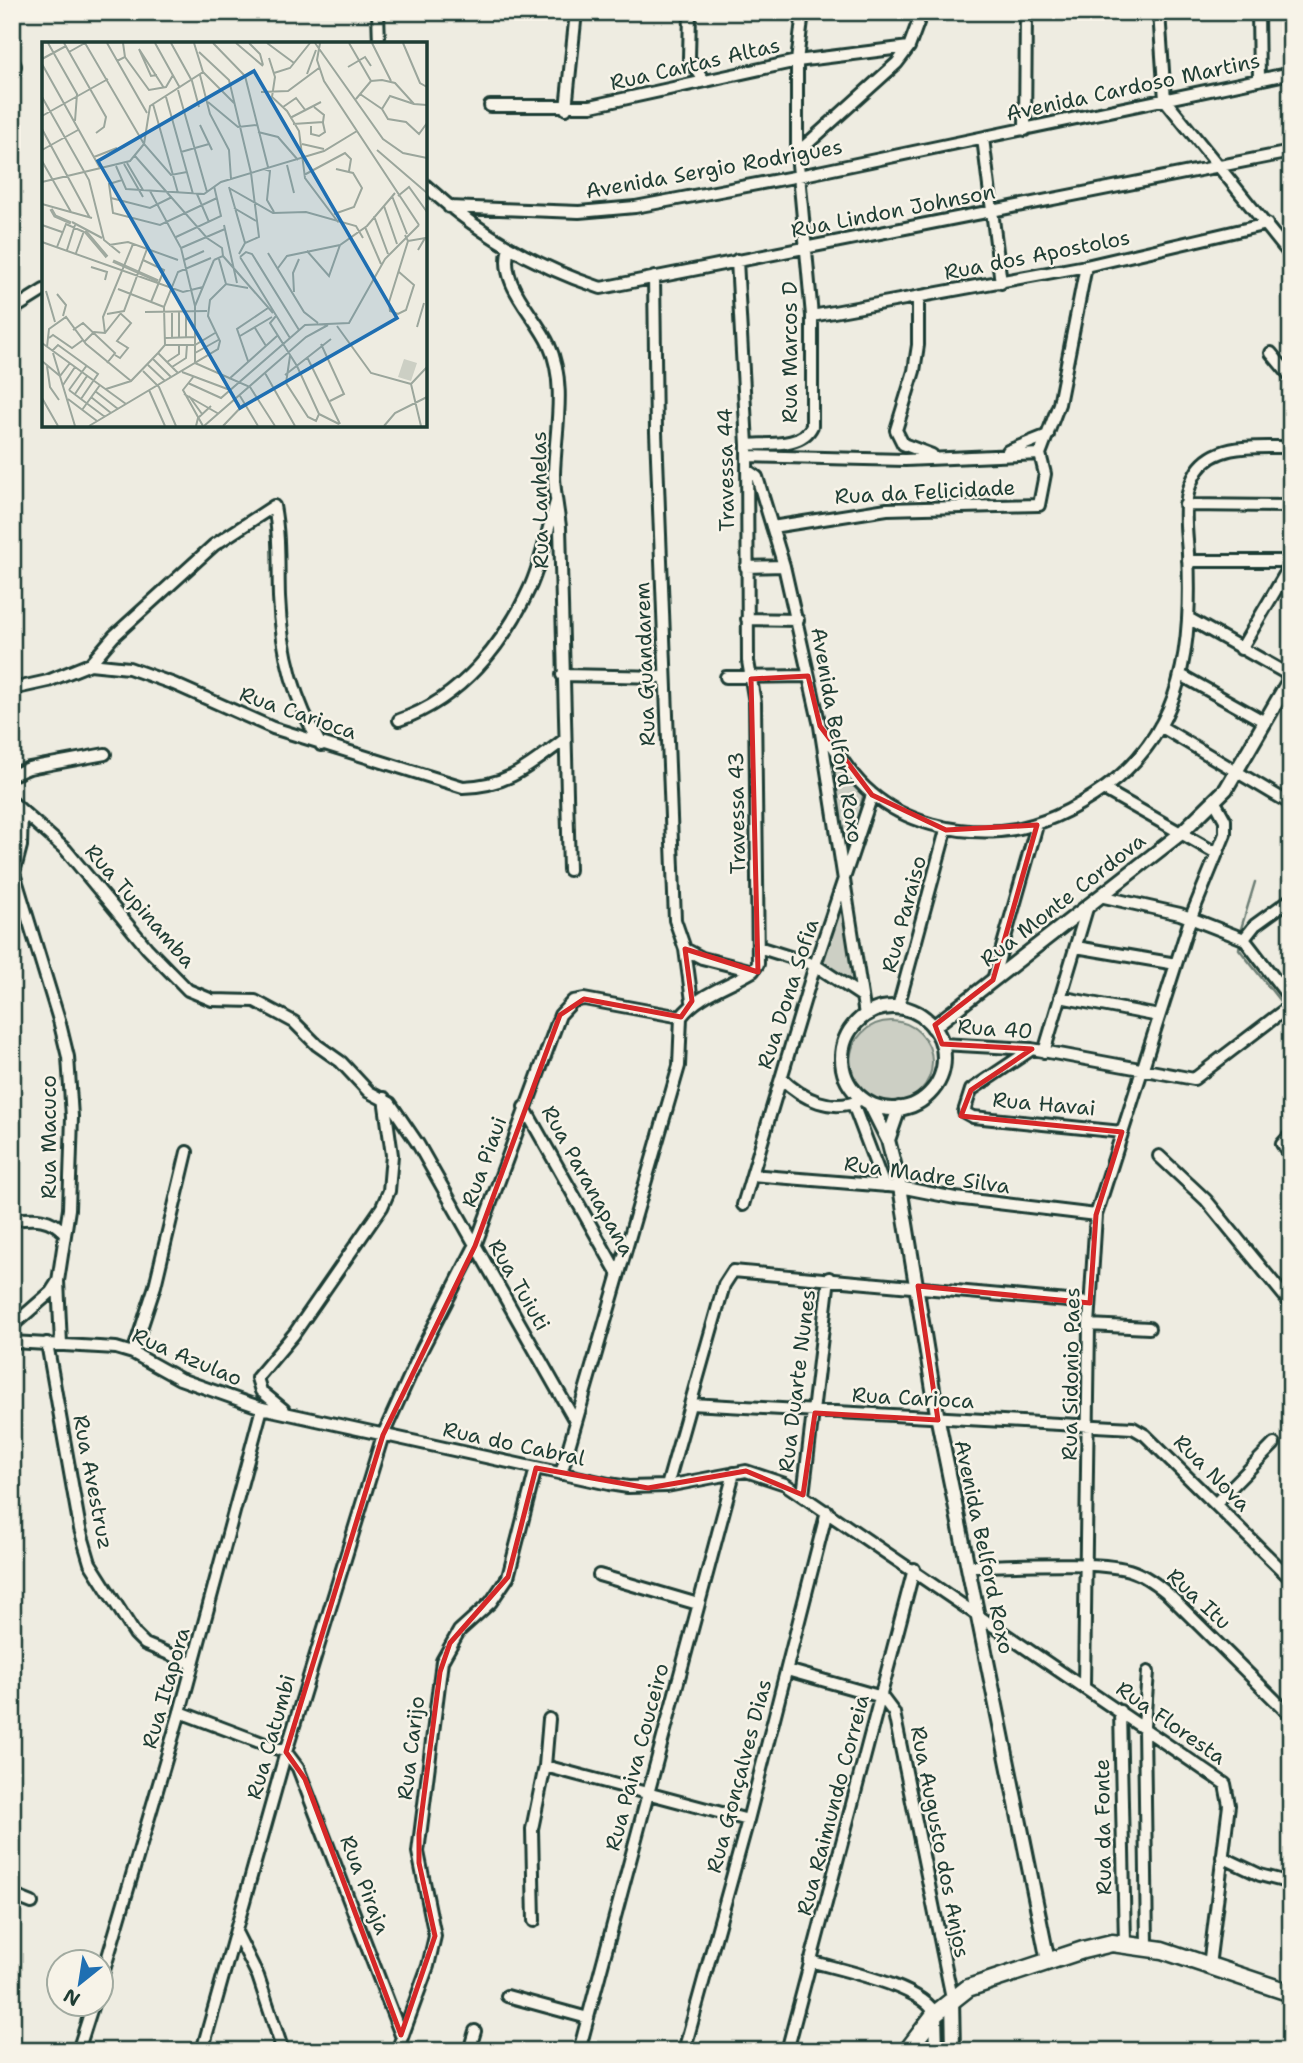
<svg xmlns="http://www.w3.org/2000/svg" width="1303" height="2063" viewBox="0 0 1303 2063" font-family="'Shantell Sans',sans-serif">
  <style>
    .green { fill: #cccfc4; stroke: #76867c; stroke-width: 2 }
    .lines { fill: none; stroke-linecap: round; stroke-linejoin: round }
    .stream { stroke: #6c7e74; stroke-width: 2.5 }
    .minor-casing { stroke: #1f3d34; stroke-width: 16 }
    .tertiary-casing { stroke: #1f3d34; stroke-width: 18 }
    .primary-casing { stroke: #1f3d34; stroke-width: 21 }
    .minor { stroke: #f7f3e8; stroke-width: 10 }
    .tertiary { stroke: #f7f3e8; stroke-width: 12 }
    .primary { stroke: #f7f3e8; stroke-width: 16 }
    .marked { fill: none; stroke: #d62828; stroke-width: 5; stroke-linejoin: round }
    .labels { text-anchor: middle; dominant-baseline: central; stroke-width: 5; stroke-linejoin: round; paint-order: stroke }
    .street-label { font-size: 21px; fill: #1f3d34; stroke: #f7f3e8 }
    .inset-river { fill: none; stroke: #9fa99f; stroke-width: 3.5 }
    .inset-road { fill: none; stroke: #9ba69c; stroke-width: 2 }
    .view { fill: #1f6fb2; fill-opacity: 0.15; stroke: #1f6fb2; stroke-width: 3.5 }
    .inset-edge { fill: none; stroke: #1f3d34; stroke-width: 3.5 }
  </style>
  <rect width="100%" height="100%" fill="#eeece1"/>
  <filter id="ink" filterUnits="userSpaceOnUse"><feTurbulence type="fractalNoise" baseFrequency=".0143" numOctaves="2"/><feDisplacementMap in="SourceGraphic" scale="14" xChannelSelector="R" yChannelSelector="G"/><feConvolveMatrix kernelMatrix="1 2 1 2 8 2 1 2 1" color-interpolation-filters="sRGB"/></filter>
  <g filter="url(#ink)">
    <path class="green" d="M833,750l30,45 -19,85 11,105 -33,-19 22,-86z
      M850 1062a41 41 0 1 1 82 0a41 41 0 1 1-82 0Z"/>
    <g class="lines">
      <path class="stream" d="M1240,932l15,-50
        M1240,942l-1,7 44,56"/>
      <g class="minor-casing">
        <path id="minor" d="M378,12l1,32
          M690,12l-1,46 14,21
          M1159,12l6,88 126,156
          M1258,12l1,68
          M12,59l3,7 -3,15
          M490,106h101l206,-45 112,-14
          M566,109l10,-97
          M1025,130l1,-118
          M983,138l18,145
          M797,153l100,-90 12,-16 13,-35
          M425,185c52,48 109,81 176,103l690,-136
          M449,207l130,5 56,-5 164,-31 492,-103
          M509,248c-11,36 26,66 40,97 18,39 6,87 5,129 0,18 4,35 6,53l9,343
          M654,277l2,155 19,488 10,29 17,9 51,13 5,-7 -3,-261 -7,-42 -1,-216 -10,-185
          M918,298v47l-4,26 -18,59 7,14 29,11
          M12,310l32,-20
          M812,316l274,-50 181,-42
          M1271,353l20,24
          M747,445c20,-2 55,3 65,-19v-110l-15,-163v-92l6,-49
          M1008,451l40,-16
          M747,456l158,4 135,-6
          M747,470l10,7 27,89 36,160 45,289
          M1185,505l106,1
          M772,527l115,-18 152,-4 6,-31 -5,-20 19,-50 27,-138
          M1188,561h103
          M746,567l38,-1
          M1188,618l103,58
          M747,619l51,1
          M1241,649l50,-85
          M90,664l24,-28 100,-91 60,-39c6,31 4,60 5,91 2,52 15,104 42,148
          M562,675l102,2
          M1181,675l84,47
          M726,677l82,-1
          M12,689l36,-8 42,-17 39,4 45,16 99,44 190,59c45,-1 66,-21 101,-47
          M399,720c62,-21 106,-77 132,-135 11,-26 17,-56 25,-83
          M820,726c15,22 30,50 51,67 35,30 84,41 129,38 39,-3 74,-21 106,-44 79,-58 86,-143 82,-234 -2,-28 -7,-57 9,-82 20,-30 63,-23 94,-24
          M1160,726l131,78
          M12,775l17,-7 76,-14
          M1103,789l113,64
          M12,802l54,48 81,98 41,42 24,10 43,1 39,21 23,23 24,17 28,30 21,11 28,41 157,277
          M1100,896l80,18 64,25 47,61
          M1244,939l11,-14 36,-26
          M758,947l57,18 47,31
          M1076,947l100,17
          M685,949l7,52
          M993,980l44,-155
          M1060,997l99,19
          M898,1007l48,-177
          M942,1044l90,5 162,30 97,-74
          M1032,1049l-61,41 -7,22 9,5 149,15
          M1044,1052l44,-147
          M781,1078c21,21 52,36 81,21
          M853,1104l31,82
          M524,1107l94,167
          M1291,1134l-9,10 9,13
          M1159,1156l47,44 85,104
          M752,1175l148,12 55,11 141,17
          M743,1205l72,-240 57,-170
          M12,1220c22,-2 37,-4 53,13
          M58,1281l3,63
          M1089,1325l60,3
          M12,1326l39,-34 7,-11 11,-72 3,-92 -4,-60 -9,-37 -45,-147 7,-27 1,-35
          M12,1342l104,6 17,5 47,26 82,29 347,76 19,3 39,-1 79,-15 39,13 440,300 4,21 -20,161
          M47,1343l33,186 10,34 45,71 10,10 48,20
          M133,1353l22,-67 32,-134
          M691,1404l442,24 12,7 146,144
          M284,1410l-23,-19 -4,-13 37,-44 88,-127 7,-16 3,-36 -8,-57
          M561,1474l118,-408 2,-49
          M667,1486l57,-201 9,-14 357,32
          M803,1495l26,-217
          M1215,1504l59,-60
          M969,1566c44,0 120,-6 160,4 14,4 26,13 37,22l125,124
          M599,1575l99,29
          M787,1670l95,27 12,16 58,285
          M1084,1685l5,-360 7,-110 95,-298 34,-83v-14l-10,-18
          M1120,1711l5,232
          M180,1712l106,40 12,16 103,267
          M545,1766l203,54
          M1222,1857l38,18 31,8
          M12,1895l20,8
          M534,1921l-2,-92 13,-63 4,-47
          M237,1934l21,42 25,75
          M1147,1946l-3,-220 4,-54
          M810,1961c30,9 113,25 125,53
          M102,1977l78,-265 82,-304
          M507,1996l81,22
          M78,2051l15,-47
          M202,2051l84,-299 97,-317 39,-86 53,-103 85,-231 13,-14 11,-2 97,18c17,-23 48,-31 72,-46
          M397,2051l31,-85 7,-30 -17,-84 24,-191 17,-30 32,-29 17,-25 28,-109
          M469,2051l6,-20
          M579,2051l155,-578
          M684,2051l64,-231 79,-309
          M787,2051l127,-482"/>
      </g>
      <g class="tertiary-casing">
        <path id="tertiary" d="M842 1058a51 51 0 1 1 102 0a51 51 0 1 1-102 0Z
          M933,1027l247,-193 46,-45 65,-112
          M870,1104l18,36 12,47 38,233 110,541
          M888,1140l11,-32
          M952,1998l1,53
          M935,2014l1,37"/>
      </g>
      <g class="primary-casing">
        <path id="primary" d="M907,2051l28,-37 33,-26 115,-38 29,-7 50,7 129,43"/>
      </g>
      <use href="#minor" class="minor"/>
      <use href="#tertiary" class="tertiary"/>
      <use href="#primary" class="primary"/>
    </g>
  </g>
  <path class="marked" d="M808,676l12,50 52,69 74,35 91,-5 -44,155 -58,45 7,19 90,5 -61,41 -10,26 161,16 -26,83 -6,88 -172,-17 20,134 -123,-7 -12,82 -57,-24 -98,17 -112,-20 -28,109 -58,66 -10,29 -21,162v29l16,73 -34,99 -96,-256 -19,-27 97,-317 92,-189 85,-231 24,-16 97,18 11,-16 -7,-52 73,23 -7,-293z"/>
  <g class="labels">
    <g class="street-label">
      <text transform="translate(695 64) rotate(-13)">Rua Cartas Altas</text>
      <text transform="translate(1133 87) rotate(-12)">Avenida Cardoso Martins</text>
      <text transform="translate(714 169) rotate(-10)">Avenida Sergio Rodrigues</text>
      <text transform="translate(893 211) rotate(-11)">Rua Lindon Johnson</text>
      <text transform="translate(1037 255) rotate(-11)">Rua dos Apostolos</text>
      <text transform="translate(790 352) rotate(-90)">Rua Marcos D</text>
      <text transform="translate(726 470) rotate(-91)">Travessa 44</text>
      <text transform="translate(925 492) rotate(-3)">Rua da Felicidade</text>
      <text transform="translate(540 500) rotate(-91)">Rua Lanhelas</text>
      <text transform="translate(645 664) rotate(-92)">Rua Guandarem</text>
      <text transform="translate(298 713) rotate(19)">Rua Carioca</text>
      <text transform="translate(837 735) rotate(80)">Avenida Belford Roxo</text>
      <text transform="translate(737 813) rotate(-91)">Travessa 43</text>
      <text transform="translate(1063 900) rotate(-38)">Rua Monte Cordova</text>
      <text transform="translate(140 906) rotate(49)">Rua Tupinamba</text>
      <text transform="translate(904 914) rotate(-75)">Rua Paraiso</text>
      <text transform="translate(788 994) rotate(-72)">Rua Dona Sofia</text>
      <text transform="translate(995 1029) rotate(4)">Rua 40</text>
      <text transform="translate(1044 1104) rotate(5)">Rua Havai</text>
      <text transform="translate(49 1137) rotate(-90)">Rua Macuco</text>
      <text transform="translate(484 1162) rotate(-70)">Rua Piaui</text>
      <text transform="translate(927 1175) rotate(8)">Rua Madre Silva</text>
      <text transform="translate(588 1181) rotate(61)">Rua Paranapana</text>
      <text transform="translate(519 1285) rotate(60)">Rua Tuiuti</text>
      <text transform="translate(187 1357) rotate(23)">Rua Azulao</text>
      <text transform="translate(1071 1374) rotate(-89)">Rua Sidonio Paes</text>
      <text transform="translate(797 1381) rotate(-83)">Rua Duarte Nunes</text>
      <text transform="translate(913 1398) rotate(3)">Rua Carioca</text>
      <text transform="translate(514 1444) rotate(12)">Rua do Cabral</text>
      <text transform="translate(1212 1473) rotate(45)">Rua Nova</text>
      <text transform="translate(93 1482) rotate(79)">Rua Avestruz</text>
      <text transform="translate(984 1547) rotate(78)">Avenida Belford Roxo</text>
      <text transform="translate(1199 1599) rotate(43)">Rua Itu</text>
      <text transform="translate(166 1688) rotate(-74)">Rua Itapora</text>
      <text transform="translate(1171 1723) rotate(35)">Rua Floresta</text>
      <text transform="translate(271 1737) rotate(-74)">Rua Catumbi</text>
      <text transform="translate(411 1748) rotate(-83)">Rua Carijo</text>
      <text transform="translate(637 1757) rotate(-75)">Rua Paiva Couceiro</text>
      <text transform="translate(739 1776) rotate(-75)">Rua Gonçalves Dias</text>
      <text transform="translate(833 1805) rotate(-75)">Rua Raimundo Correia</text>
      <text transform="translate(1103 1827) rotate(-91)">Rua da Fonte</text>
      <text transform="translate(940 1842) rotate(79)">Rua Augusto dos Anjos</text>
      <text transform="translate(365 1885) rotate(69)">Rua Piraja</text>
    </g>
  </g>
  <g transform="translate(42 42)">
    <rect width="385" height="385" fill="#eeece1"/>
    <path d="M362,317l13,4 -6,18 -13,-4z" fill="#cccfc4"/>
    <path class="inset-river" d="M9,167l4,7 16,7M43,189l22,26M71,219l45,20"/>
    <path class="inset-road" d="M6,1l29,51 -2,27M22,1l42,74 -2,10 -8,6M65,1l40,70M113,1l25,45M129,1l21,38 7,26M171,1l32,33 23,91M194,1l27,23M207,1l11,11 3,11M225,1l27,20M273,1l68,96 20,14 24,5M278,1l-3,17 7,21 95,144M307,1l22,38M330,1l19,38M361,1l17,40 7,4M97,7l25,39M97,7l12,27 6,-1M27,10l16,-9 59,101 27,31 16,-3M157,10l30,28 22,93 8,64 -14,6 -6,11M83,15l24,33 17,-3 7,-12M227,16l6,19 -3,20 15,14 12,20 6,47 33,44M0,17l24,-13M75,19l8,-4 -2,-14M0,22l58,104M306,25l17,-10 6,9M161,30l31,31M232,31l16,-5 20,-25M265,32l9,-24M158,33l10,39 19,36 2,29M136,48l29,102M219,50l27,-1 31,-23M318,52l22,15M0,55l47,83 15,60 16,13M124,55l27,97M314,57l15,-18 11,-1 13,3 19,21 13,1M166,60l30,25 19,-2M111,62l25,89M372,62l-24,-8 -8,13 6,10 18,3 13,12 8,-11M241,65l13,-9 10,13M0,74l66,-37M248,76l31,-16M251,82l30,-2 1,-7 -10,-8M158,83l12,25M269,84v8l8,2 6,-4 -2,-9M0,87l48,89M216,90l20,5 20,23M260,102l22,5M0,108l36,-20M335,108l50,43M139,110l28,-8M93,114l72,82 15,10 1,8 -9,4M52,115l23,-9M0,119l29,51M85,121l16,27M82,122l19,33M245,123l7,28M74,124l10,23 78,5 17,-12 103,-31 33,-20M222,127l6,2 -3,29 7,12M262,133l41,-22 6,6 -2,12M80,138l-13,4 4,29 47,12 57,-27M0,140l88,-21 14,-17 6,-38 53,-34 -9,-29M187,145l16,56M187,146l44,25 33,-1 50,14 7,12M108,149l31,57 14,58M155,152l12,28M350,154l15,38M356,154l11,-9 18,25M69,156l39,10 22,-11M0,162l50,14M342,164l13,38M192,166l22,13M292,172l20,-7 8,-19 -9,-15 -17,-4M332,174l14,38M30,180l30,16M0,183l20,7M182,183l13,58M323,185l16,37M134,195l45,-21 -7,-30M366,199l17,-3 -7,12M0,200l141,50 20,-5M67,203l19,-3 50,18M15,205l9,-23 18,8M139,206l44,-19M25,208l8,-25M265,209l22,25 11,-31M34,211l8,-22M226,211l36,59 14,11M181,214l50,57M198,215l6,-5 6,2 47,76M198,215l50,81M177,217l7,25M101,218l21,10 -13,32M142,218l20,-9M49,225l16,5 -2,8M236,226l9,-12 53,-11 27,-19 28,-33M357,230l15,13 -8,25 -8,4 -8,-3 -1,-9 19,-61 -3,-6M76,247l46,18M4,249l9,31M252,250l-1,-19 6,-14M15,252l9,11 -3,11M130,269v27M137,269v26M144,269v26M103,270l62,-1M65,272l17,-3 23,-62M234,274l-6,7 27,43 22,48M295,284l34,47 40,11M375,285l7,-24M213,286l11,18M31,288l10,-7 32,30 -8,10M63,291l-2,-16 30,-73M198,294l32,-19M7,296l4,-3 19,13 11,-8M123,296l30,-1M42,300l10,-10 11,1 15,-19M0,301l84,61M279,302l23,50 -14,7M123,303h30l20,-12M5,305l2,-18 17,-12 20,27 45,37M10,309l6,-6 40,29 -17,25M11,311l22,73M116,311l20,20M153,311l25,-14M73,313l5,3 8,-10 -11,-7 14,-18 -11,-10M248,314l-4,27 22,34 8,4 3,-7M265,315l33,67M111,317l18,18M0,319l18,15 10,-13M206,319l-11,-32 31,-21M125,320l12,-8v-9M153,321v-57l19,-46M153,321l55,24 25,39M106,323l17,16M5,324l3,21 9,13M130,325l14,-9 1,-13M101,329l16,16 17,39M140,330l48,18M223,331l30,53M243,333l46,-36M152,334l-11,14 20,36M187,337l48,-43M146,341l33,15 84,-73 44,-2 36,-64 34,-34M369,342l10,42M369,342l16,-17M21,343l12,-18M64,347l25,-8 27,-28 7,-8 -1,-38 14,-35 33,-14M27,348l36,27M27,348l18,-25M107,348l16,36M53,349l23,18M33,352l12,-18M142,352l35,20M147,354l13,18M198,354l18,30M49,355l20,16M0,356l16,28M26,357l29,22M40,368l18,-25M277,372l20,10M47,384l129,-77 2,-8 -12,-25 2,-16 16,-16 22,4M154,384l2,-8 13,-12M162,384l102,-89 22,-12M181,384l22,-23M342,384l11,-13 32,-16"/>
    <path class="view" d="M212,29l143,247 -157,90 -142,-247z"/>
    <rect width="385" height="385" class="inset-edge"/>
  </g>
  <rect width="1303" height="2063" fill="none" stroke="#f7f3e8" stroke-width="42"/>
  <rect x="21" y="21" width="1261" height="2021" fill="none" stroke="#1f3d34" stroke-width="2.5" filter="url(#ink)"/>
  <g transform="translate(80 1983) rotate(210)"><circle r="33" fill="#f7f3e8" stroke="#a1aaa0" stroke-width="2"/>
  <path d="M0-5L12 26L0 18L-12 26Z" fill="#1f6fb2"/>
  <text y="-10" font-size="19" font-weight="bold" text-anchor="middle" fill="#1f3d34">N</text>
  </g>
</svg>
